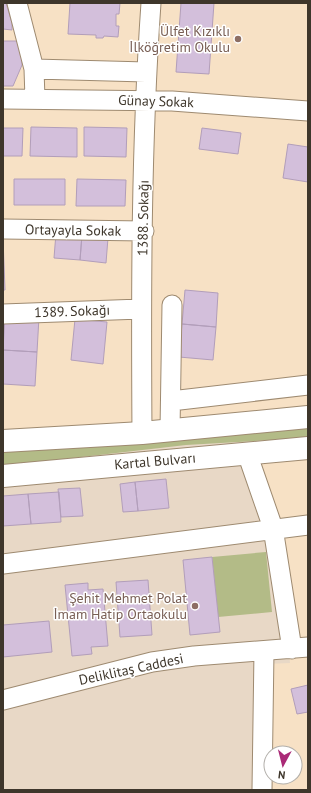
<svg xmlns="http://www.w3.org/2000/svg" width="311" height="793" viewBox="0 0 311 793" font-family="'PT Sans',sans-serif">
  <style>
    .commercial { fill: #e8d8c6 }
    .green { fill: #b3bb87 }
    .building { fill: #d3bfdb; stroke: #b29eba }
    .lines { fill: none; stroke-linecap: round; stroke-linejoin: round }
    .minor-casing { stroke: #9e8a70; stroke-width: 21 }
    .major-casing { stroke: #9e8a70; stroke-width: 24 }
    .minor { stroke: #fff; stroke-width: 19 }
    .major { stroke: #fff; stroke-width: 22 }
    .education-dot { fill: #8d6e63; stroke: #fff; stroke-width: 1.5 }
    .labels { text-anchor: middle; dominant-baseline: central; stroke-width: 3; stroke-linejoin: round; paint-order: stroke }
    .education-label { font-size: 14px; fill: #785e54; stroke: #fff; text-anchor: end }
    .street-label { font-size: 14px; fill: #3e362b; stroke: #fff }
  </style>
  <rect width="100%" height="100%" fill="#f7e1c5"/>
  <path class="commercial" d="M248,431l32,113 10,119 -25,1 2,126h-264v-335z"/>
  <path class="green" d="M308,427v11l-122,7 -183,21v-20z
    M266,552l6,60 -54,5 -6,-60z"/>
  <path class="building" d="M3,3h3l6,20v7l-9,-1z
    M70,3h50l-1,11h-3v12h3l-1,11 -14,-1 -1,2h-7v-3l-28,-1z
    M181,3h33l-5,71 -33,-2z
    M3,41h14l5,15v9l-9,21h-10z
    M31,127l46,1v29l-47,-1z
    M84,127l43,1 -1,29 -42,-1z
    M3,128h20l-1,28h-19z
    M202,128l39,5 -3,21 -39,-5z
    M288,144l20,3v35l-25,-4z
    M14,179h51v26h-51z
    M77,179l49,1 -1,26h-49z
    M56,233l26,2 -2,25 -26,-2z
    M82,235l26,3 -2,25 -26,-3z
    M3,238l2,52h-2z
    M185,290l33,3 -2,34 -34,-3z
    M5,315l34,2 -2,35 -34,-2z
    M75,319l32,3 -4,42 -32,-4z
    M182,324l34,3 -3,33 -34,-3z
    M3,350l34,2 -2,34 -32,-2z
    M166,479l3,29 -31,3 -3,-29z
    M135,482l3,29 -15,1 -3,-28z
    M80,488l3,28 -22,1 -3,-28z
    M59,492l2,30 -30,2 -3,-30z
    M28,494l3,30 -28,2v-30z
    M212,557l8,75 -30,3 -7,-75z
    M148,580l4,55 -32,2 -4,-55z
    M88,583v7l15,-1 5,57 -17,1 1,7 -20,2 -7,-71z
    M49,621l3,31 -49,5v-32z
    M308,685v27l-11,2 -6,-25z"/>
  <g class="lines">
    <g class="minor-casing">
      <path id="minor" d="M17,3l17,66 1,30
        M34,69l112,3
        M3,99l169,2 136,10
        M3,229l141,2
        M3,314l138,-5
        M171,401l137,-16
        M170,430l2,-125
        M142,433c-1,-143 -1,-287 9,-430
        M247,453l26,75 19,121
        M3,564l305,-39
        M3,700l149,-38 42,-6 114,-9
        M262,790l2,-139"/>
    </g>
    <g class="major-casing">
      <path id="major" d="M3,441l139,-8 166,-16
        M3,476l305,-28"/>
    </g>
    <use href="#minor" class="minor"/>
    <use href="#major" class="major"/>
  </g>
  <g class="education-dot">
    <circle cx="238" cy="39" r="4"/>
    <circle cx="195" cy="606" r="4"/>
  </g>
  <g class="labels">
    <g class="education-label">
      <text x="230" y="31">Ülfet Kızıklı<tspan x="230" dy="16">İlköğretim Okulu</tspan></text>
      <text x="187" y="598">Şehit Mehmet Polat<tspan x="187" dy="16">İmam Hatip Ortaokulu</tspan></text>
    </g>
    <g class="street-label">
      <text transform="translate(156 101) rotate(2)">Günay Sokak</text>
      <text transform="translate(143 218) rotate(-89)">1388. Sokağı</text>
      <text transform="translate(73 230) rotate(1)">Ortayayla Sokak</text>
      <text transform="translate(72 311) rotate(-2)">1389. Sokağı</text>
      <text transform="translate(155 461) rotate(-5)">Kartal Bulvarı</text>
      <text transform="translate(131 669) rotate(-12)">Deliklitaş Caddesi</text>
    </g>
  </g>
  <rect width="311" height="793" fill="none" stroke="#3e362b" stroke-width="8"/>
  <g transform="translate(283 765) rotate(187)"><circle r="19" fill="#ffffff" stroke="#b2afaa"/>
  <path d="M0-3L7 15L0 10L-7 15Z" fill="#aa2a77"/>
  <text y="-6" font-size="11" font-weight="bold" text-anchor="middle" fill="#3e362b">N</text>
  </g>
</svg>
